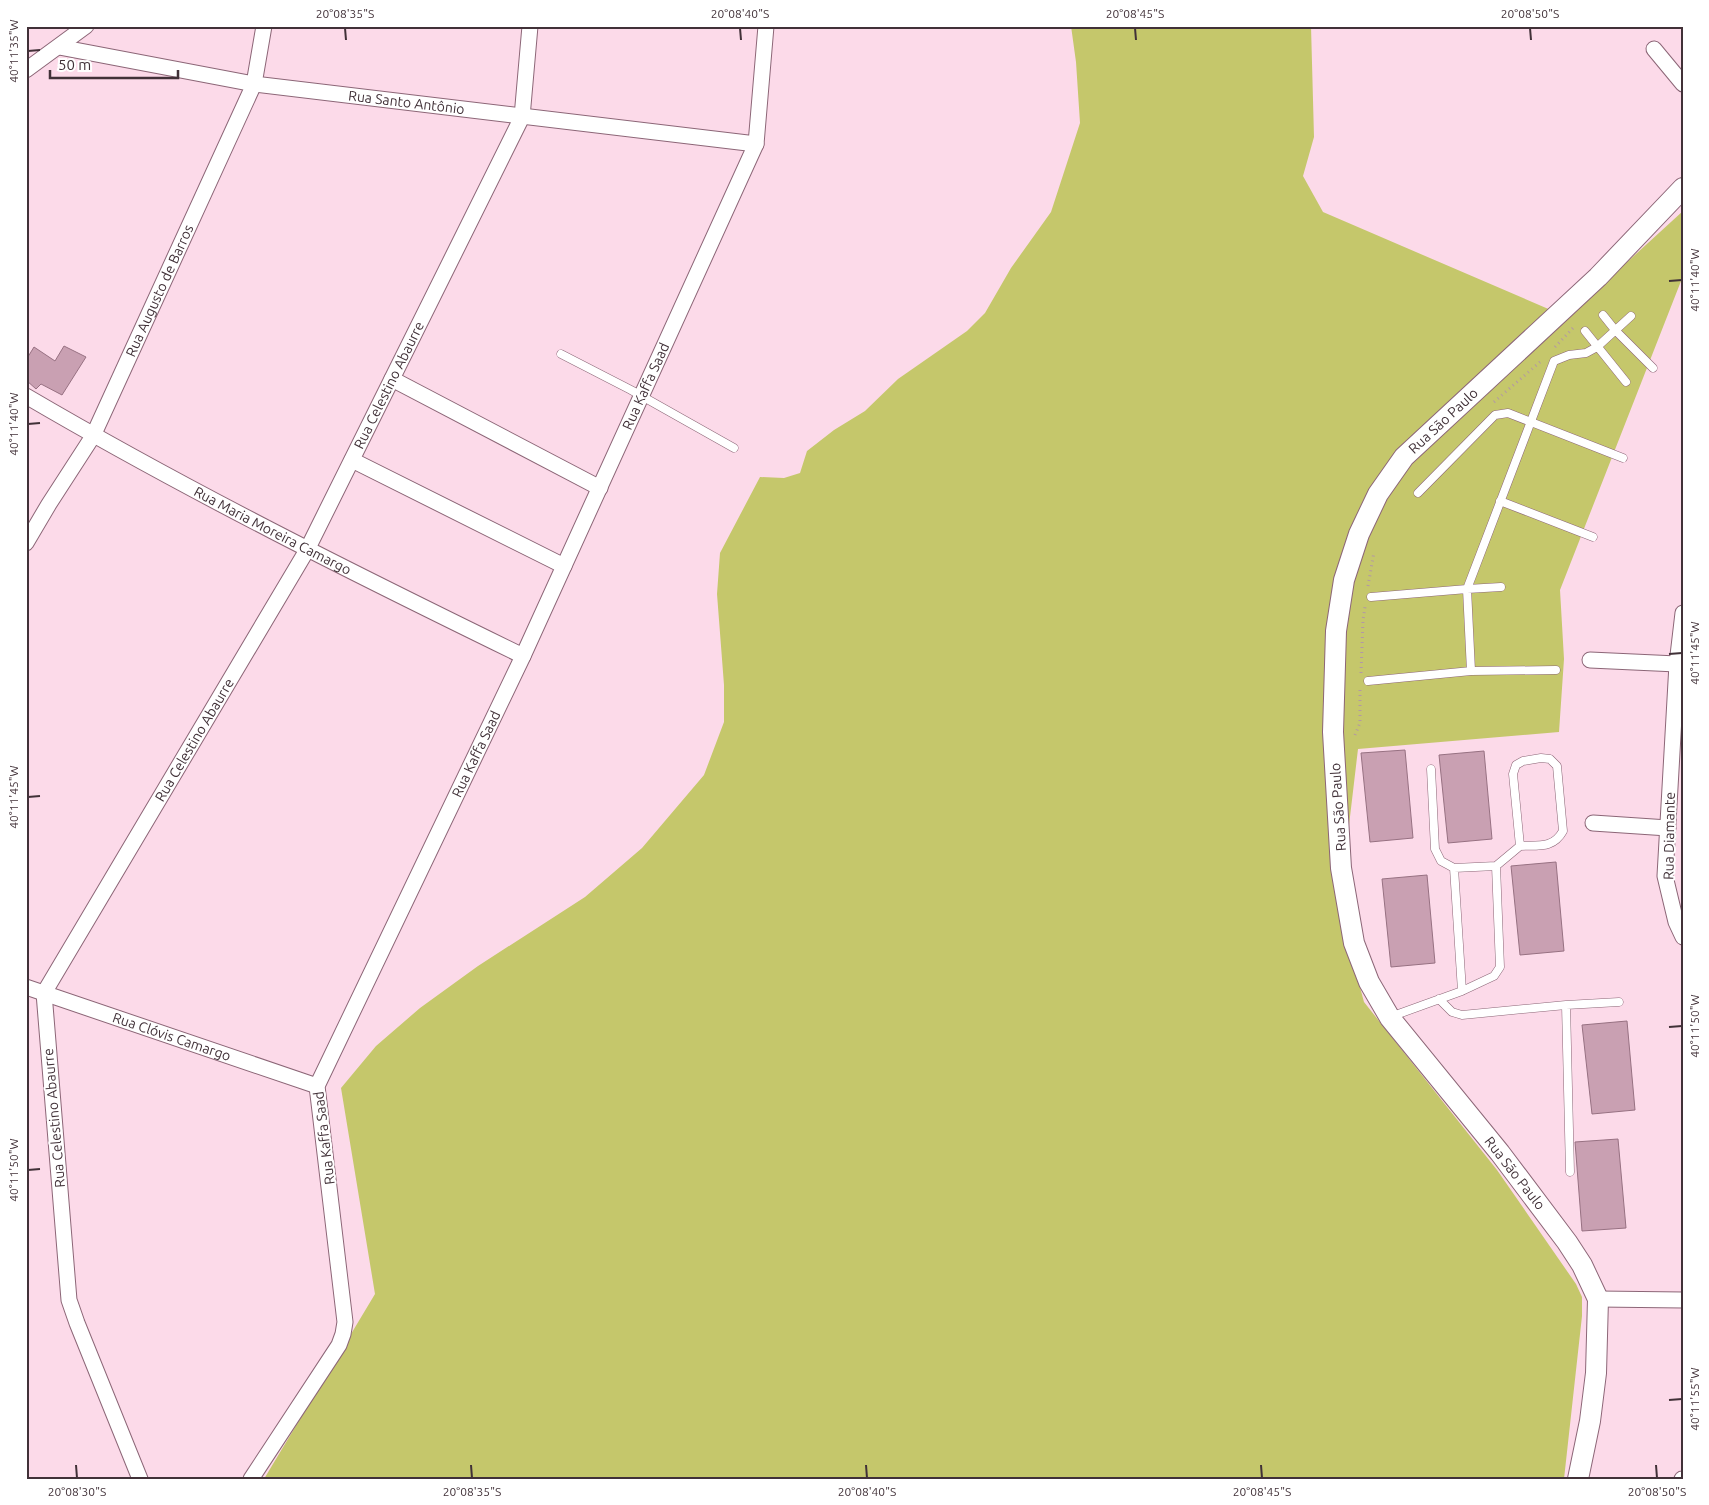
<svg xmlns="http://www.w3.org/2000/svg" width="1709" height="1505" viewBox="0 0 1709 1505" font-family="Ubuntu,sans-serif">
  <style>
    .green { fill: #c5c76b }
    .building { fill: #c9a0b2; stroke: #977182 }
    .lines { fill: none; stroke-linecap: round; stroke-linejoin: round }
    .service-casing { stroke: #8c6677; stroke-width: 9 }
    .minor-casing { stroke: #8c6677; stroke-width: 17 }
    .tertiary-casing { stroke: #8c6677; stroke-width: 22 }
    .path { stroke: #b398a4; stroke-width: 3; stroke-dasharray: 1 4; stroke-linecap: butt }
    .service { stroke: #fff; stroke-width: 8 }
    .minor { stroke: #fff; stroke-width: 15 }
    .tertiary { stroke: #fff; stroke-width: 20 }
    .ticks { fill: none; stroke: #413138; stroke-width: 2 }
    .labels { text-anchor: middle; dominant-baseline: central; stroke-width: 4; stroke-linejoin: round; paint-order: stroke }
    .street-label { font-size: 14px; fill: #413138; stroke: #fff }
    .neatline { fill: none; stroke: #413138; stroke-width: 2 }
    .ticks-label { font-size: 12px; text-anchor: middle; fill: #413138 }
  </style>
  <rect width="100%" height="100%" fill="#fcdae9"/>
  <path class="green" d="M1071,26h240l3,111 -11,39 20,36 244,105 116,-106v65l-123,314 4,69 -5,73 -201,17 -19,161 25,92 133,168 79,114 6,13v19l-18,163h-1300l111,-185 -34,-206 35,-42 44,-38 58,-42 107,-69 57,-49 62,-73 20,-53v-37l-7,-91 3,-41 40,-76 24,1 16,-5 7,-22 27,-21 31,-19 33,-32 69,-48 18,-18 26,-45 40,-56 29,-89 -4,-61z"/>
  <path class="building" d="M64,346l22,11 -24,38 -21,-11 -5,5 -10,-9v-20l8,-13 21,14z
    M1405,750l8,88 -43,4 -9,-89z
    M1484,751l8,88 -44,4 -9,-88z
    M1556,862l8,89 -44,4 -9,-89z
    M1427,875l8,88 -44,4 -9,-88z
    M1627,1021l8,89 -43,4 -10,-89z
    M1618,1139l8,89 -44,3 -7,-89z"/>
  <g class="lines">
    <g class="service-casing">
      <path id="service" d="M1603,315l12,15 38,38
        M1585,331l41,51
        M561,354l70,36 103,58
        M1418,493l77,-78 13,-2 115,45
        M1500,501l93,36
        M1371,597l96,-8 87,-228 15,-6 17,-2 11,-6 34,-31
        M1471,671l85,-1
        M1368,681l103,-10 -4,-82 34,-2
        M1541,758l9,1 7,7 6,65c-10,18 -25,14 -43,15l-7,-72 3,-9 7,-4z
        M1496,866l24,-20
        M1454,868l42,-2 4,101 -6,9 -32,15
        M1439,999l13,13 10,3 104,-10 4,167
        M1566,1005l53,-3
        M1390,1017l72,-26 -8,-123 -13,-7 -6,-12 -4,-80"/>
    </g>
    <g class="minor-casing">
      <g id="minor">
        <path id="s1" d="M59,47l195,37 502,60"/>
        <path d="M1654,49l29,35"/>
        <path d="M26,70l60,-44"/>
        <path d="M392,379l208,109"/>
        <path id="s2" d="M26,396c162,95 329,178 497,260"/>
        <path d="M352,460l212,106"/>
        <path id="s3" d="M26,543l23,-39 44,-68 161,-352 10,-58"/>
        <path d="M1683,613l-6,51 -12,212 11,46 7,15"/>
        <path d="M1590,660l87,4"/>
        <path d="M1593,823l75,5"/>
        <path id="s4" d="M26,987l291,99"/>
        <path d="M1598,1299l85,1"/>
        <path id="s5" d="M140,1479l-63,-156 -8,-23 -25,-307 263,-443 215,-433 8,-91"/>
        <path id="s6" d="M251,1479l88,-134 4,-11 2,-12 -28,-236 206,-430 233,-512 10,-118"/>
        <path d="M1682,1479h1"/>
      </g>
    </g>
    <g class="tertiary-casing">
      <g id="tertiary">
        <path id="s7" d="M1578,1479l12,-58 6,-48 2,-74 -16,-34 -15,-23 -67,-89 -110,-135 -21,-36 -15,-39 -13,-75 -8,-136 3,-101 8,-51 15,-46 19,-40 26,-37 194,-180 85,-89"/>
      </g>
    </g>
    <path class="path" d="M1555,347l18,-19
      M1494,402l46,-40
      M1368,586l6,-34
      M1361,673l2,-53 2,-13
      M1355,735l5,-12v-34"/>
    <use href="#service" class="service"/>
    <use href="#minor" class="minor"/>
    <use href="#tertiary" class="tertiary"/>
  </g>
  <path class="ticks" d="M345,28l1,12M740,28l1,12M1135,28l1,12M1530,28l1,12M28,51l12,-1M1669,281l13,-1M28,424l12,-1M1669,654l13,-1M28,797l12,-1M1669,1027l13,-1M28,1170l12,-1M1669,1400l13,-1M76,1465l1,13M471,1465l1,13M866,1465l1,13M1261,1465l1,13M1656,1465l1,13"/>
  <g class="labels">
    <g class="street-label">
      <text stroke="none"><textPath href="#s1" startOffset="352">Rua Santo Antônio</textPath></text>
      <text stroke="none"><textPath href="#s3" startOffset="286">Rua Augusto de Barros</textPath></text>
      <text stroke="none"><textPath href="#s5" startOffset="1200">Rua Celestino Abaurre</textPath></text>
      <text stroke="none"><textPath href="#s6" startOffset="1195">Rua Kaffa Saad</textPath></text>
      <text stroke="none"><textPath href="#s7" startOffset="1172">Rua São Paulo</textPath></text>
      <text stroke="none"><textPath href="#s2" startOffset="281">Rua Maria Moreira Camargo</textPath></text>
      <text stroke="none"><textPath href="#s5" startOffset="795">Rua Celestino Abaurre</textPath></text>
      <text stroke="none"><textPath href="#s6" startOffset="790">Rua Kaffa Saad</textPath></text>
      <text transform="translate(1338 807) rotate(-94)">Rua São Paulo</text>
      <text transform="translate(1669 836) rotate(-89)">Rua Diamante</text>
      <text stroke="none"><textPath href="#s4" startOffset="154">Rua Clóvis Camargo</textPath></text>
      <text transform="translate(54 1118) rotate(-95)">Rua Celestino Abaurre</text>
      <text transform="translate(324 1138) rotate(-97)">Rua Kaffa Saad</text>
      <text transform="translate(1515 1173) rotate(52)">Rua São Paulo</text>
    </g>
  </g>
  <rect width="1709" height="1505" fill="none" stroke="#ffffff" stroke-width="55"/>
  <path d="M50 70v8h128v-8" fill="none" stroke="#413138" stroke-width="2.5"/>
  <text x="58" y="70" font-size="15" fill="#413138" stroke="#ffffff" stroke-width="4" paint-order="stroke">50 m</text>
  <rect x="28" y="28" width="1654" height="1450" class="neatline"/>
  <g class="ticks-label">
    <text x="345" y="18">20°08'35"S</text>
    <text x="740" y="18">20°08'40"S</text>
    <text x="1135" y="18">20°08'45"S</text>
    <text x="1530" y="18">20°08'50"S</text>
    <text transform="translate(14 51) rotate(-90)" y="4">40°11'35"W</text>
    <text transform="translate(1695 280) rotate(-90)" y="4">40°11'40"W</text>
    <text transform="translate(14 424) rotate(-90)" y="4">40°11'40"W</text>
    <text transform="translate(1695 653) rotate(-90)" y="4">40°11'45"W</text>
    <text transform="translate(14 797) rotate(-90)" y="4">40°11'45"W</text>
    <text transform="translate(1695 1026) rotate(-90)" y="4">40°11'50"W</text>
    <text transform="translate(14 1170) rotate(-90)" y="4">40°11'50"W</text>
    <text transform="translate(1695 1399) rotate(-90)" y="4">40°11'55"W</text>
    <text x="77" y="1496">20°08'30"S</text>
    <text x="472" y="1496">20°08'35"S</text>
    <text x="867" y="1496">20°08'40"S</text>
    <text x="1262" y="1496">20°08'45"S</text>
    <text x="1657" y="1496">20°08'50"S</text>
  </g>
</svg>
